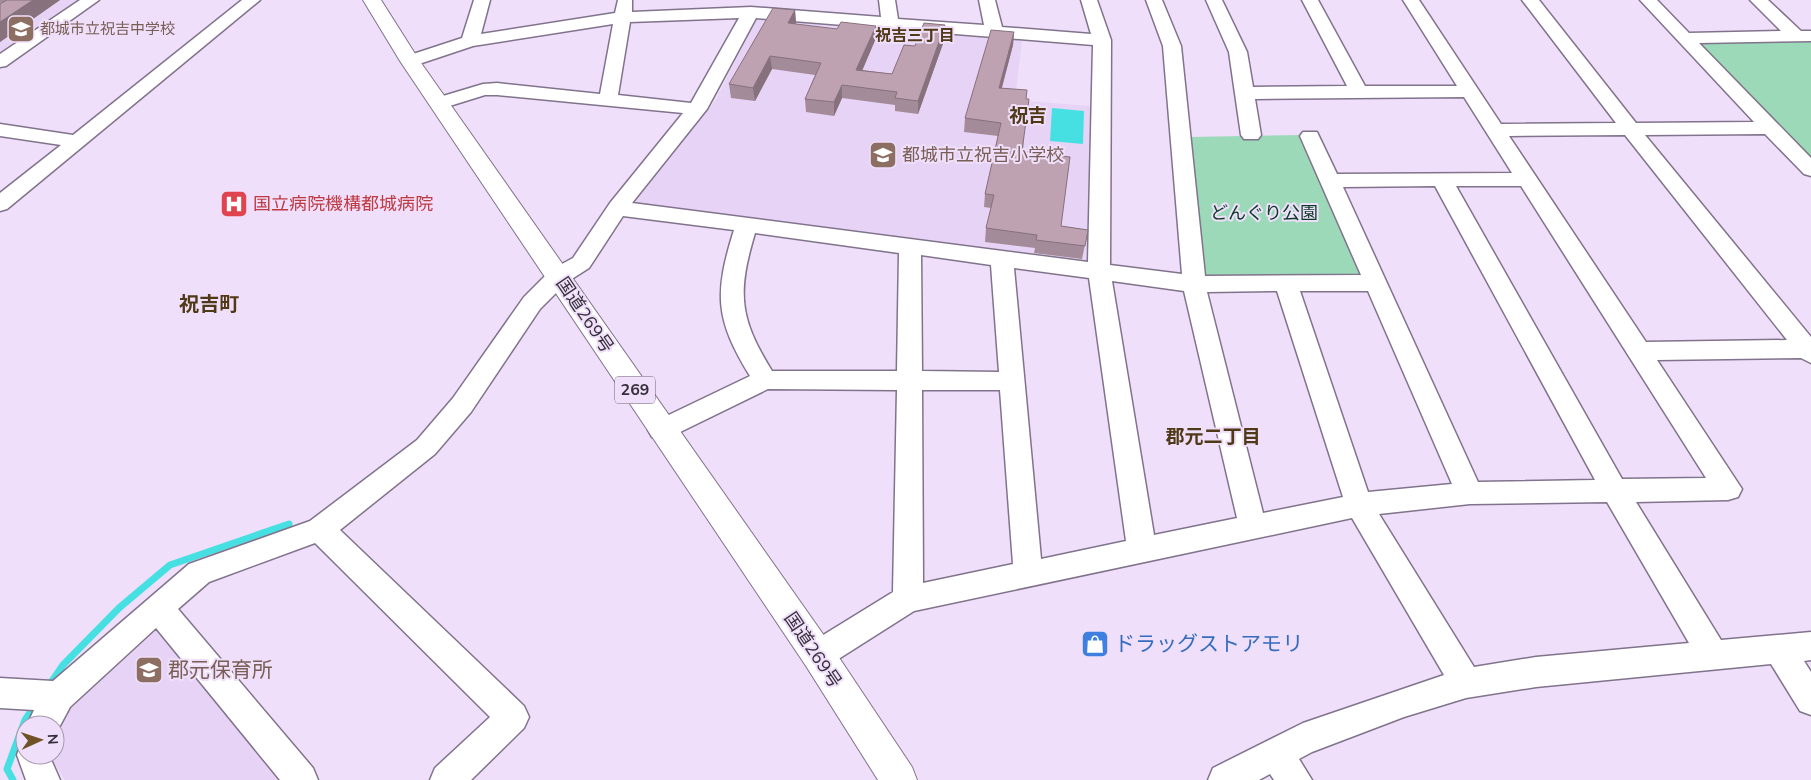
<svg xmlns="http://www.w3.org/2000/svg" width="1811" height="780" viewBox="0 0 1811 780" font-family="'Nunito Sans','Noto Sans JP',sans-serif">
  <style>
    .built { fill: #e7d3f5 }
    .green { fill: #9cd9b9 }
    .water { fill: #47e0e2 }
    .lines { fill: none; stroke-linecap: round; stroke-linejoin: round }
    .stream { stroke: #47e0e2; stroke-width: 7 }
    .minor-casing { stroke: #81738b; stroke-width: 3 }
    .highway-casing { stroke: #81738b; stroke-width: 2 }
    .minor { fill: #fff; fill-rule: evenodd }
    .highway { fill: #fff; fill-rule: evenodd }
    .wall { fill: #a48b99 }
    .shaded-wall { fill: #86717d }
    .building { fill: #bfa2b2; stroke: #86717d }
    .labels { text-anchor: middle; dominant-baseline: central; stroke-width: 4; stroke-linejoin: round; paint-order: stroke }
    .far-education-label { font-size: 15px; fill: #785e54; stroke: #efdffa; text-anchor: start }
    .far-neighbourhood-label { font-size: 16px; font-weight: bold; fill: #503916; stroke: #efdffa }
    .shield { fill: #efdffa; stroke: #6e6474; stroke-width: 1 }
    .shield-label { font-size: 16px; font-weight: bold; fill: #36303a }
    .education-label { font-size: 18px; fill: #785e54; stroke: #efdffa; text-anchor: start }
    .health-label { font-size: 18px; fill: #be3a42; stroke: #efdffa; text-anchor: start }
    .park-label { font-size: 18px; fill: #093a26; stroke: #efdffa }
    .street-label { font-size: 18px; fill: #36303a; stroke: #efdffa }
    .far-district-label { font-size: 19px; font-weight: bold; fill: #503916; stroke: #efdffa }
    .neighbourhood-label { font-size: 19px; font-weight: bold; fill: #503916; stroke: #efdffa }
    .quarter-label { font-size: 20px; font-weight: bold; fill: #503916; stroke: #efdffa }
    .near-shop-label { font-size: 21px; fill: #366cbe; stroke: #efdffa; text-anchor: start }
    .near-education-label { font-size: 21px; fill: #785e54; stroke: #efdffa; text-anchor: start }
  </style>
  <rect width="100%" height="100%" fill="#efdffa"/>
  <path class="built" d="M0,0h82l-82,58z
    M757,18l265,21 -7,61 74,6 6,2 -2,154 -10,4 -436,-57 -12,-7 80,-101z
    M159,630l127,150h-221l-16,-25h6v-30l4,-16 90,-78z"/>
  <path class="green" d="M1811,40v122l-113,-118 1,-3z
    M1302,135l63,139 -7,3 -142,3 -12,-4 -15,-139z"/>
  <path class="water" d="M1052,108l32,3 -1,33 -33,-3z"/>
  <g class="lines">
    <path class="stream" d="M48,687l15,-22 56,-57 51,-43 119,-41
      M13,780l-6,-11 18,-49 10,-15"/>
    <g class="minor-casing">
      <path id="minor" d="M80,0h19l-93,66 -6,1v-13z
        M242,0h18l-253,209 -7,2v-18l61,-48 -61,-9v-12l73,11z
        M474,0h16l-9,34 134,-21 3,-13h14v12l119,-5 130,10 -2,-17h16l3,19 86,6 -5,-25h16l7,27 89,7 -10,-34h16l14,40 -1,225 72,9 -19,-228 -17,-46h16l19,46 24,230 156,-1 -61,-139 3,-4h14l20,42 175,-1 -48,-76 -209,2 6,36 -3,4h-14l-3,-4 -12,-83 -23,-52h16l25,52 6,35 94,-1 -45,-86h16l47,86h92l-54,-86h16l82,124 115,-1 -94,-123h17l97,123 118,-1 -114,-122h17l32,33 92,-2 -31,-31h18l33,31h10v10l-112,2 112,115v18l-7,-2 -39,-40 -120,1 166,202v26l-10,-5 -144,2 85,129 -4,8 -10,3 -92,2 85,138 90,-8v28l-7,1 7,11v43l-11,-4 -29,-47 -235,23 -70,11 -62,19 -92,35 -13,7 13,21h-38l-4,-6 -11,6h-51l5,-12 90,-45 141,-48 -92,-157 -438,93 -85,54 -11,4 -11,-4 -4,-10 4,-10 86,-53 4,-202 -129,-1 -98,48 -9,3 -9,-3 -4,-7 4,-7 98,-47c-35,-57 -36,-82 -16,-146l-111,-14 -34,52 -22,14 -27,27 -69,103 -36,42 -95,76 184,176 5,11 -5,11 -53,52h-41l5,-12 55,-51 -175,-174 -106,39 -31,27 135,159 5,12h-38l-124,-152 -86,79 -15,28v-10h-28l7,-15 -34,-2v-30l53,3 136,-117 121,-43 107,-81 36,-42 71,-101 27,-27 22,-12 37,-55 73,-90 -186,-18h-12l-45,14 -7,-2 -2,-4 2,-4 50,-15 14,-1 103,11 13,-70 -140,22 -57,19h-12l-3,-4 3,-4 58,-19zM739,18l-48,85 -73,-8 12,-73zM756,18l337,27 -5,217 -456,-59 75,-94zM1625,135l162,205 -141,2 -137,-206zM1435,186l160,294 -117,2 -135,-295zM1456,186h65l185,292 -84,1zM755,233l144,20 -2,118h-125c-33,-53 -35,-78 -17,-138zM921,255l70,10 8,107 -77,-1zM1014,268l75,10 37,263 -85,18zM1112,281l72,10 53,227 -83,17zM1277,291l66,206 -80,16 -56,-221zM1300,291h68l84,193 -84,8zM922,390h78l13,174 -90,19zM1607,502l82,141 -153,14 -62,10 -95,-153 91,-10z
        M25,742v13h24l11,25h-34l-9,-25 4,-12z"/>
    </g>
    <g class="highway-casing">
      <path id="highway" d="M363,0h18l38,60 411,584 82,123 5,13h-39l-72,-114 -406,-605z"/>
    </g>
    <use href="#minor" class="minor"/>
    <use href="#highway" class="highway"/>
  </g>
  <path class="wall" d="M0,0h60l-60,42 2,-39h-2z
    M795,10l1,14 80,14 -14,32 30,4 23,-28 30,-8 -27,76 -23,-3v-6l-53,-7 -8,18 -28,-4 -1,-13 10,-24 -43,-6 -17,32 -24,-3 -2,-14z
    M1014,32l-1,13 -11,43 24,11 -3,52 38,75 27,4 -6,29 -48,-6 1,-5 -50,-6 1,-14 5,-20 -7,-1 1,-13 13,-58 -34,-4 1,-14z"/>
  <path class="shaded-wall" d="M33,0h27l-60,42v-20z
    M795,10l1,13 -7,13 -1,-13z
    M945,25v13l-27,76v-13z
    M876,26v12l-19,45 -1,-13z
    M1014,32l-1,13 -15,56 1,-13z
    M770,56l2,13 -17,32 -2,-13z
    M842,85v13l-8,18v-14z"/>
  <path class="building" d="M7,0h26l-33,22v-18z
    M773,8l22,2 -7,13 49,6 4,-7 35,4 -20,44 36,4 12,-29 11,1 9,-23 21,2 -27,76 -23,-3 2,-6 -55,-7 -8,17 -29,-3 16,-36 -51,-7 -17,32 -24,-4z
    M991,30l23,2 -15,56 28,2 -1,9h3l-7,52 48,6 -9,69 27,4 -3,16 -49,-6 1,-5 -51,-7 8,-33 -9,-1 16,-71 -36,-5z"/>
  <defs>
    <g id="school-square" transform="scale(1.4375)"><rect x="-9" y="-9" width="18" height="18" rx="4" fill="#8d6e63" stroke="#efdffa"/><path d="M0-5L7-2L0 1L-7-2ZM-4 1L0 2.5L4 1V4Q0 6-4 4Z" fill="#fff"/></g>
    <g id="hospital-square" transform="scale(1.4375)"><rect x="-9" y="-9" width="18" height="18" rx="4" fill="#e0444e" stroke="#efdffa"/><path d="M-5-5h3v3.5h4V-5h3V5h-3V1.5h-4V5h-3Z" fill="#fff"/></g>
    <g id="shop-square" transform="scale(1.4375)"><rect x="-9" y="-9" width="18" height="18" rx="4" fill="#3f7fe0" stroke="#efdffa"/><path d="M-5-2.5h2.3a2.7 3.5 0 0 1 5.4 0H5L5.5 6h-11ZM-1.5-2.5h3a1.5 2.3 0 0 0-3 0Z" fill="#fff"/></g>
  </defs>
  <g fill-rule="evenodd">
    <use href="#school-square" x="21" y="29"/>
    <use href="#school-square" x="883" y="155"/>
    <use href="#hospital-square" x="234" y="204"/>
    <use href="#shop-square" x="1095" y="644"/>
    <use href="#school-square" x="149" y="670"/>
  </g>
  <g class="labels">
    <g class="far-education-label">
      <text x="40" y="29">都城市立祝吉中学校</text>
    </g>
    <g class="far-neighbourhood-label">
      <text x="915" y="36">祝吉三丁目</text>
    </g>
    <rect class="shield" x="615" y="376.5" width="40" height="27" rx="4"/>
    <g class="shield-label">
      <text x="635" y="390">269</text>
    </g>
    <g class="education-label">
      <text x="902" y="155">都城市立祝吉小学校</text>
    </g>
    <g class="health-label">
      <text x="253" y="204">国立病院機構都城病院</text>
    </g>
    <g class="park-label">
      <text x="1264" y="213">どんぐり公園</text>
    </g>
    <g class="street-label">
      <text transform="translate(585 315) rotate(56)">国道269号</text>
      <text transform="translate(813 650) rotate(56)">国道269号</text>
    </g>
    <g class="far-district-label">
      <text x="1028" y="116">祝吉</text>
    </g>
    <g class="neighbourhood-label">
      <text x="1213" y="437">郡元二丁目</text>
    </g>
    <g class="quarter-label">
      <text x="209" y="304">祝吉町</text>
    </g>
    <g class="near-shop-label">
      <text x="1114" y="644">ドラッグストアモリ</text>
    </g>
    <g class="near-education-label">
      <text x="168" y="670">郡元保育所</text>
    </g>
  </g>
  <g transform="translate(40 740) rotate(87)"><circle r="24" fill="#efdffa" stroke="#a599ad"/>
  <path d="M0-4L9 19L0 12L-9 19Z" fill="#6e5225"/>
  <text y="-8" font-size="14" font-weight="bold" text-anchor="middle" fill="#36303a">N</text>
  </g>
</svg>
